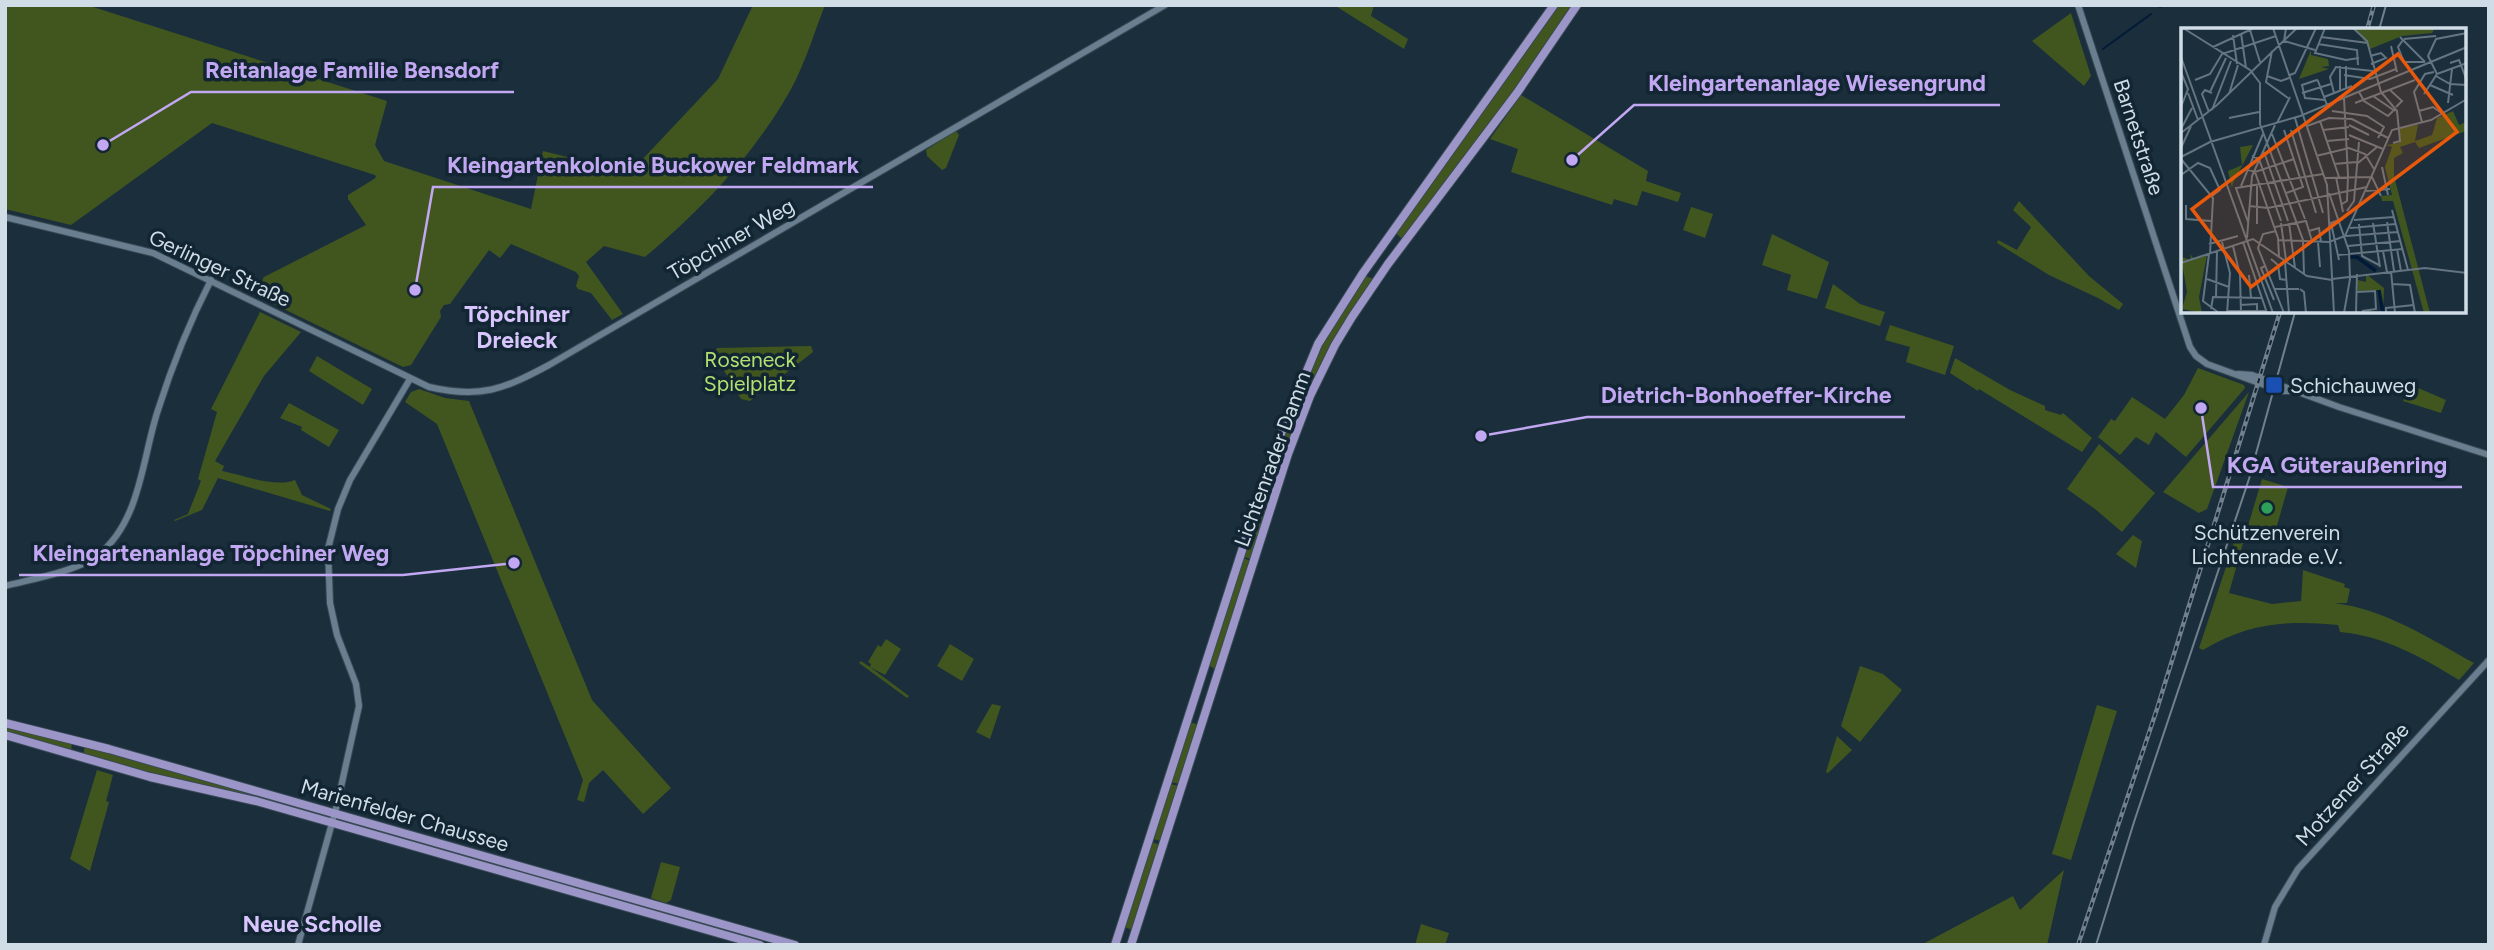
<svg xmlns="http://www.w3.org/2000/svg" width="2494" height="950" viewBox="0 0 2494 950" font-family="Figtree,sans-serif">
  <style>
    .green { fill: #41561f }
    .lines { fill: none; stroke-linecap: round; stroke-linejoin: round }
    .stream { stroke: #001a38; stroke-width: 2 }
    .minor-casing { stroke: #394a56; stroke-width: 8 }
    .major-casing { stroke: #394a56; stroke-width: 10 }
    .minor { stroke: #697f8f; stroke-width: 6 }
    .major { stroke: #9b96c7; stroke-width: 8 }
    .tram { stroke: #71808c; stroke-width: 2 }
    .rail-casing { stroke: #71808c; stroke-width: 4.5 }
    .rail { stroke: #122532; stroke-width: 2; stroke-dasharray: 5; stroke-linecap: butt }
    .transit-dot { fill: #1a4fb4; stroke: #122532; stroke-width: 2.5 }
    .leisure-dot { fill: #2e9e5b; stroke: #122532; stroke-width: 2.5 }
    .labels { text-anchor: middle; dominant-baseline: central; stroke-width: 7; stroke-linejoin: round; paint-order: stroke }
    .street-label { font-size: 21px; fill: #d1dde6; stroke: #122532 }
    .park-label { font-size: 21px; fill: #b3e072; stroke: #122532 }
    .poi-label { font-size: 21px; fill: #d1dde6; stroke: #122532; text-anchor: start }
    .neighbourhood-label { font-size: 23px; font-weight: bold; fill: #d8c5fd; stroke: #122532 }
    .inset-river { fill: none; stroke: #001a38; stroke-width: 3.5 }
    .inset-road { fill: none; stroke: #647480; stroke-width: 2 }
    .view { fill: #e8590c; fill-opacity: 0.15; stroke: #e8590c; stroke-width: 3.5 }
    .inset-edge { fill: none; stroke: #d1dde6; stroke-width: 3.5 }
    .leader { fill: none; stroke: #c2a8f2; stroke-width: 2.5 }
    .callout-dot { fill: #c2a8f2; stroke: #122532; stroke-width: 2.5 }
    .callout-label { font-size: 23px; text-anchor: middle; font-weight: bold; fill: #c2a8f2; stroke: #122532; stroke-width: 7; stroke-linejoin: round; paint-order: stroke }
  </style>
  <rect width="100%" height="100%" fill="#1b2e3c"/>
  <path class="green" d="M5,5h82l300,96 -12,44 9,16 147,48 12,-58 85,21 12,-10 78,-83 35,-74h72c-11,28 -20,59 -35,86 -37,65 -88,118 -145,166l-41,-11 -18,16 37,52 -11,6 -21,-27 -13,-4 -2,-3 3,-10 -3,-4 -65,-28 -11,14 -11,-8 -39,54 -6,1 -4,6 1,6 -30,48 -8,2 -148,-72 9,-18 102,-52 -18,-26v-4l26,-16 2,-2 -1,-2 -163,-52 -141,102 -66,-16z
    M1334,5h40l-3,11 37,23 -4,10z
    M1557,5h16l-89,128 -82,106 -6,-6z
    M2071,13l20,63 -7,10 -52,-45z
    M1521,95l127,76 -2,10 35,12 -3,9 -36,-11 -5,15 -23,-7 -2,6 -101,-33 7,-23 -28,-10z
    M956,131l3,4 -13,33 -4,2 -15,-14 -1,-6z
    M2019,201l70,75 34,28 -4,6 -21,-12 -49,-23 -52,-32 1,-3 19,10 14,-23 -18,-17z
    M1691,207l22,7 -8,24 -22,-8z
    M1772,234l57,28 -12,37 -30,-9 4,-15 -29,-10z
    M1365,276l9,3 -18,27 -71,143 -5,-4 36,-88 15,-30z
    M1833,284l27,20 25,8 -5,14 -55,-18z
    M260,312l41,20 -37,44 -49,85 9,5 -2,5c21,4 53,17 73,9l7,15 29,14 -1,2 -112,-33 -16,32 -27,11 -1,-1 14,-6 13,-33 -3,-2 19,-67 -6,-3z
    M1890,325l64,21 -9,29 -39,-13 4,-15 -25,-7z
    M811,346l2,6 -63,49 -9,-2 -27,-45 3,-6z
    M317,356l55,33 -9,16 -54,-34z
    M1955,358l55,32 35,16v4l16,5 2,-2 29,25 -10,14 -103,-63 -1,2 -28,-18z
    M2198,368l46,17 1,3 -59,69 -30,-25 -7,13 -13,-8 -16,18 -22,-18 13,-18 4,2 17,-24 33,22 19,-24z
    M2409,384l37,16 -5,13 -38,-12z
    M419,389l26,9 24,3 123,299 79,88 -28,26 -40,-44 -14,13 -5,19 -7,-2 6,-20 -146,-356 -32,-22 6,-10z
    M2249,392l-42,117 -8,4 -36,-21z
    M289,403l50,27 -10,17 -28,-17 1,-3 -22,-9z
    M2099,444l56,49 -33,39 -27,-23 -28,-20z
    M2262,479l26,8 -16,56 -27,-7z
    M1265,491l8,2 -21,66 -9,-2z
    M2133,535l9,6 -6,27 -20,-14z
    M2235,540l8,3 -14,50 43,11 29,-3 2,-31 42,14 -1,3 6,2 -3,14h-13c51,6 96,36 140,60l-15,17c-38,-23 -74,-44 -119,-48l-2,-7c-52,-5 -89,-2 -135,25l-4,-2z
    M1243,558l8,3 -36,108 -7,-4z
    M886,639l15,10 -16,26 -15,-8 39,29 -2,2 -48,-35 2,-2 9,6 1,-3 -3,-2 10,-17 3,2z
    M950,644l24,15 -12,22 -25,-15z
    M1860,666l23,8 19,16 -42,52 -19,-16z
    M992,704l9,2 -11,33 -14,-7z
    M2097,705l20,6 -46,149 -19,-6z
    M1190,722l9,3 -19,59 -9,-2z
    M5,725l67,18 -1,8 -66,-19z
    M1837,736l15,14 -24,23 -2,-1z
    M85,746l219,62 -1,3 -138,-34 -82,-22z
    M97,770l16,5 -7,26 3,1 -19,69 -20,-12z
    M1170,784l9,2 -18,55 -8,-2z
    M1152,842l8,3 -27,85 -9,-3z
    M661,862l19,5 -9,33 -5,3 -15,-5z
    M2064,870l-17,75h-126l92,-49 7,14z
    M1421,924l28,9 -4,12h-30z"/>
  <g class="lines">
    <path class="stream" d="M2160,7l3,-2
      M2103,49l48,-35"/>
    <g class="minor-casing">
      <path id="minor" d="M2078,5l112,342 6,9 11,8 74,27h12
        M5,217l148,36 276,134c52,12 75,2 120,-22l616,-360
        M2238,374l14,1 87,32 150,48
        M5,586c27,-7 69,-14 92,-30 44,-34 45,-98 61,-146 14,-44 32,-89 53,-130
        M298,945l39,-140 22,-99 -3,-22 -19,-49 -7,-32 -2,-54 10,-40 12,-29 60,-101
        M2264,945l11,-38 23,-38 191,-209"/>
    </g>
    <g class="major-casing">
      <path id="major" d="M5,723l104,26 686,196
        M5,735l145,42 106,24 504,144
        M1115,945l160,-497 43,-104 45,-71 191,-268
        M1131,945l157,-491 22,-58 25,-51 17,-28 36,-53 129,-171 60,-88"/>
    </g>
    <use href="#minor" class="minor"/>
    <use href="#major" class="major"/>
    <path class="tram" d="M2379,30l7,-25
      M2096,945l38,-123 115,-343 46,-167"/>
    <g class="rail-casing">
      <path id="rail" d="M2367,30l7,-25
        M2078,945l79,-236 123,-397"/>
    </g>
    <use href="#rail" class="rail"/>
  </g>
  <rect class="transit-dot" x="2265" y="376" width="18" height="18" rx="3.5"/>
  <circle class="leisure-dot" cx="2267" cy="508" r="7"/>
  <g class="labels">
    <g class="street-label">
      <text transform="translate(2139 137) rotate(72)">Barnetstraße</text>
      <text transform="translate(731 239) rotate(-30)">Töpchiner Weg</text>
      <text transform="translate(220 268) rotate(25)">Gerlinger Straße</text>
      <text transform="translate(1272 459) rotate(-70)">Lichtenrader Damm</text>
      <text transform="translate(2352 784) rotate(-48)">Motzener Straße</text>
      <text transform="translate(405 815) rotate(16)">Marienfelder Chaussee</text>
    </g>
    <g class="park-label">
      <text x="750" y="359">Roseneck<tspan x="750" dy="24">Spielplatz</tspan></text>
    </g>
    <g class="poi-label">
      <text x="2290" y="385">Schichauweg</text>
      <text x="2267" y="532" text-anchor="middle">Schützenverein<tspan x="2267" dy="24">Lichtenrade e.V.</tspan></text>
    </g>
    <g class="neighbourhood-label">
      <text x="517" y="314">Töpchiner<tspan x="517" dy="26">Dreieck</tspan></text>
      <text x="312" y="924">Neue Scholle</text>
    </g>
  </g>
  <g transform="translate(2181 28)">
    <rect width="285" height="285" fill="#1b2e3c"/>
    <path d="M174,0h80l-3,5 -30,3 -32,13zM130,22v5l17,4 1,7 -8,1 8,2 -30,10zM272,83l6,14 7,-3v9l-47,17 -4,-6 -15,5 3,6 -9,5v18l36,137h-6l-31,-112h-11l-1,-5 11,-1 -7,-28 7,-20 -6,-2 13,-2 1,-16 18,-2 -3,16 17,-6 5,-17zM72,117l-20,38 -1,5 -4,-17 14,-6 -2,-18zM9,226l4,5 13,-4 -8,42 3,16 -20,-4 5,-17 -6,-35 10,3zM185,246l18,14 -1,25 -4,-23 -21,1v-11l8,2z" fill="#41561f"/>
    <path class="inset-river" d="M169,229h7l19,14M198,262l4,23"/>
    <path class="inset-road" d="M2,0l67,42 10,13v41l43,116 1,34M92,0l54,157 7,128M105,0l-2,13 31,9M144,0l-10,25 31,7 13,-2M172,0l14,13 14,51 16,19 3,30 -7,2M69,2l10,32M60,5l5,35M286,5l-31,6 -8,17 9,18 30,-11M52,7l4,29M140,9l47,6M219,9l25,25M223,11l32,-3M222,12l-5,7 6,15h21M137,16l39,6 1,15M210,18l6,26M32,19l41,-19M91,23l-6,31 22,16M189,28l11,-3 5,5 -15,6M0,29l92,256M269,35l9,-3 8,21M159,38v24M165,38v22M0,44l7,17 -7,18M109,47l5,-2 21,-45M163,47l26,4 26,-10M86,48l14,5 8,-3M255,48l14,8 17,1M14,52l15,-6 12,-20 54,-18M249,57l23,10M209,62l12,11 -6,6M29,64l16,-34M178,64l5,9 24,15 5,-5M7,65l10,27M121,65l29,-9M153,65l-4,-16 6,-10 37,4M48,66l9,-29M243,66l13,-20M192,68l22,15M143,69l28,-11M144,72l-20,-2 -3,-13 15,-5 1,1 9,24M174,75l60,-23M267,75l4,-34M31,82l19,-49M151,83l35,5 17,11 -6,11M238,83l14,-4 10,7M28,84l-7,-18 3,-4 7,3M48,90l30,-6M114,90l28,95M139,93l19,56M241,94l-8,-30 11,-18 9,-2M96,95l13,-26M168,97l20,10M126,98l22,-8 23,1 36,19M0,101l11,-21M103,102l19,57 -17,6M110,102l25,83M142,102l26,-3M0,105l36,-28 80,-77M91,106l33,85M168,107l34,14M146,113l22,-2M0,120l10,-22M83,124l24,69M71,128l7,3 22,62M135,128l33,-8 16,6 9,15M0,129l29,-15 90,-26 167,-69M0,131l32,39 -3,56M177,135l19,-16M153,136l23,-2M201,139l6,28M65,141l9,3 39,-13M74,144l23,66 1,18M0,147l17,-12 12,5 10,22 -8,6M155,149l7,35M144,150l47,-1 9,19M60,158l22,-52M185,163l24,-2M148,165l20,58 1,28 -6,34M161,176l5,-3 1,-25 -4,-78M5,177v14l25,2M68,178l19,2 99,-21M211,182l16,60M166,183l7,-10 5,-59M173,192l40,-3M67,194l-12,-34 87,-14M206,194l7,49M100,195l5,37M108,195l6,45M192,195l7,44M76,196v-40M178,196l3,32 17,9M94,199l31,-6 6,20M169,200l46,-4M95,203l-13,3 -5,14 26,65M128,203l10,-3 2,14M165,208l52,-4M66,210l5,-62 23,-51M97,212l51,2 16,-6 47,-106 39,-10 36,-21M41,214l8,31 -3,40M62,214l24,71M137,214l2,25M28,216l29,-8M52,218l7,29 1,38M167,218l53,-5M216,221l4,22M202,223l4,21M28,226l-6,47 16,12M157,227l65,-6M90,231l7,6 2,14 7,1M158,232l-8,-37 8,-3M104,234l4,51M0,235l72,-24 54,37 25,4M84,238l-4,2 13,32M210,243l4,42M68,247l2,23M26,251l22,8M151,251l93,-11 42,5M211,256l18,1 5,28M94,261h24M119,261l4,3 2,21M176,264l18,-1 1,18 -14,2M35,269l1,-46M59,277l17,-1v8M30,281l2,-12 49,1M46,283h39M175,285l1,-39M205,285v-5l28,-3"/>
    <path class="view" d="M217,26l59,78 -206,155 -59,-78z"/>
    <rect width="285" height="285" class="inset-edge"/>
  </g>
  <path class="leader" d="M103 145L191 92H514M1572 160L1634 105H2000M415 290L433 187H873M1481 436L1587 417H1905M2201 408L2213 487H2462M514 563L403 575H19"/>
  <g class="callout-dot">
    <circle cx="103" cy="145" r="7"/>
    <circle cx="1572" cy="160" r="7"/>
    <circle cx="415" cy="290" r="7"/>
    <circle cx="1481" cy="436" r="7"/>
    <circle cx="2201" cy="408" r="7"/>
    <circle cx="514" cy="563" r="7"/>
  </g>
  <g class="callout-label">
    <text x="352" y="78">Reitanlage Familie Bensdorf</text>
    <text x="1817" y="91">Kleingartenanlage Wiesengrund</text>
    <text x="653" y="173">Kleingartenkolonie Buckower Feldmark</text>
    <text x="1746" y="403">Dietrich-Bonhoeffer-Kirche</text>
    <text x="2337" y="473">KGA Güteraußenring</text>
    <text x="211" y="561">Kleingartenanlage Töpchiner Weg</text>
  </g>
  <rect width="2494" height="950" fill="none" stroke="#d1dde6" stroke-width="14"/>
</svg>
